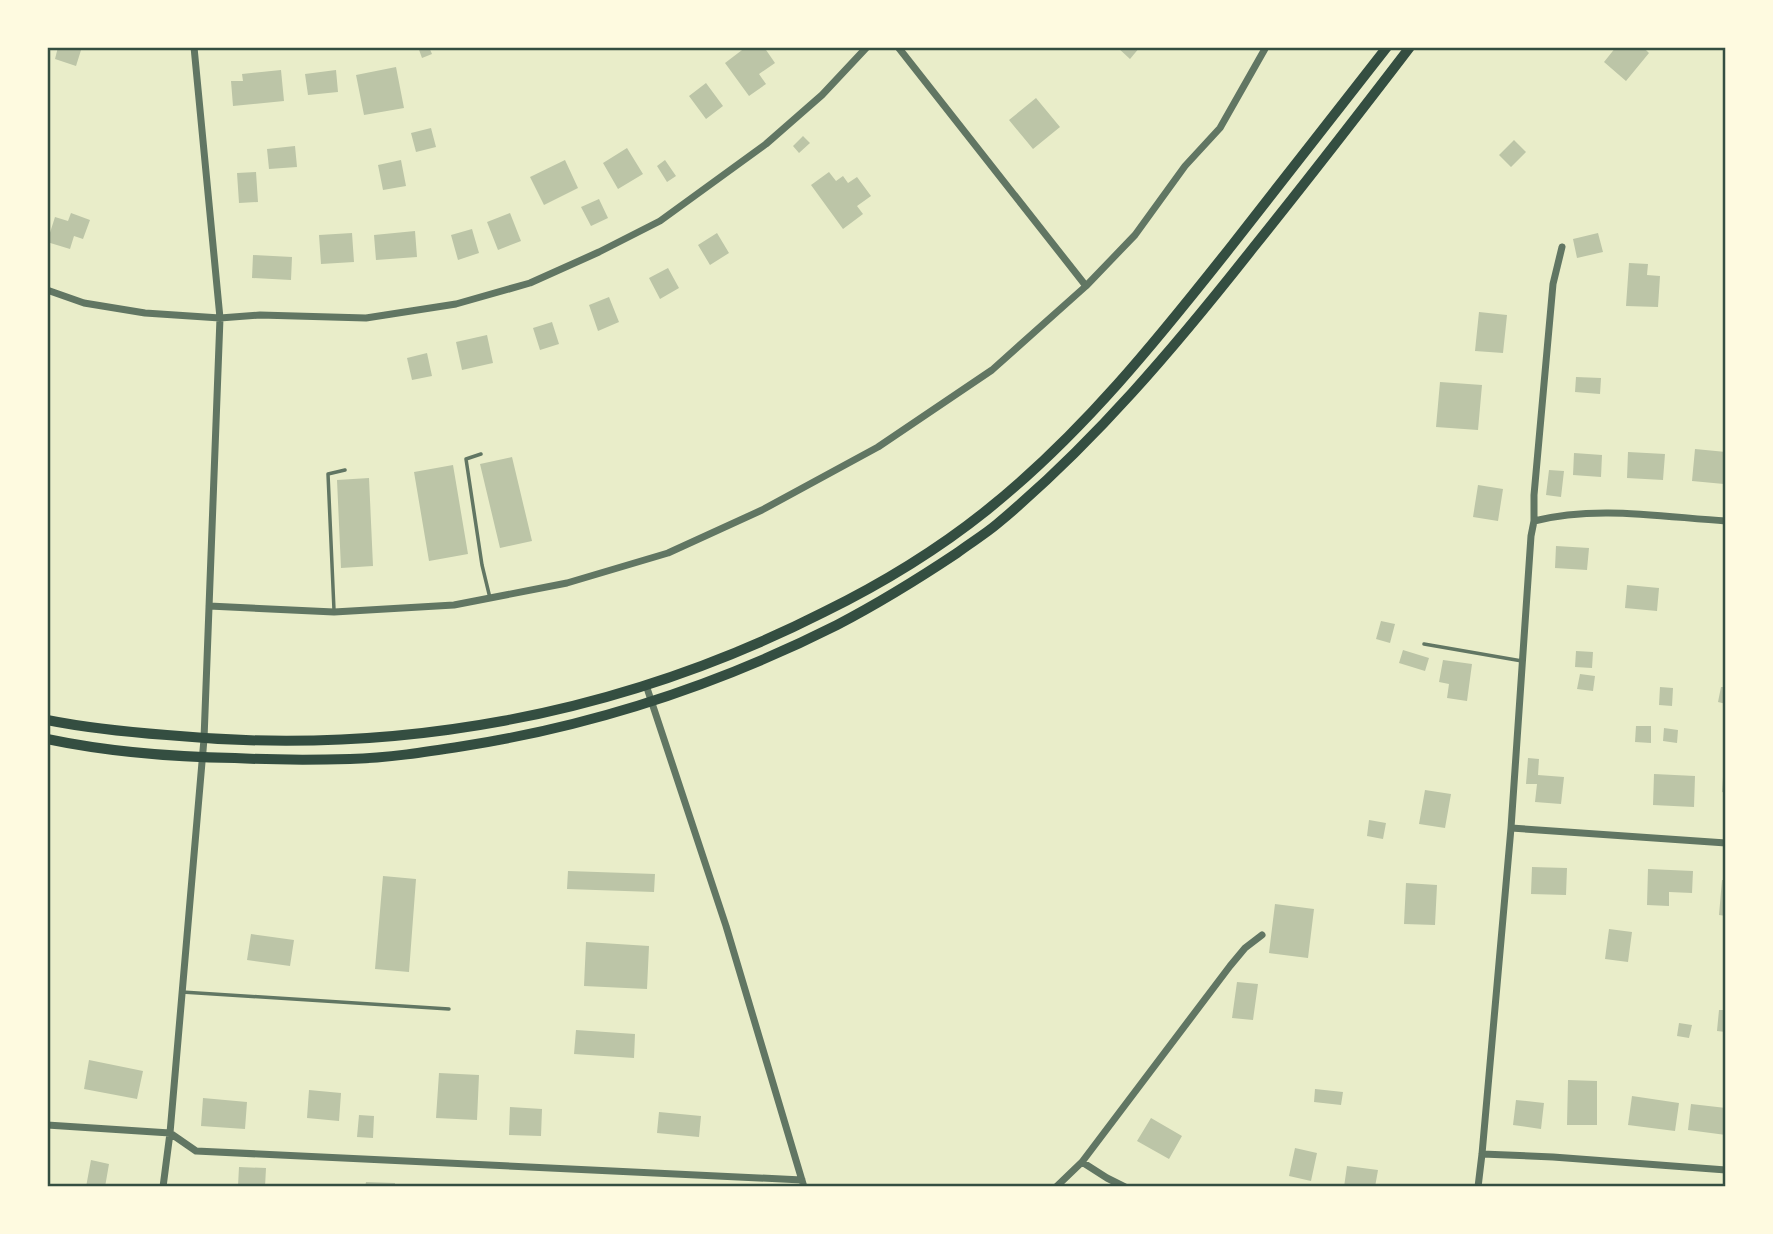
<svg xmlns="http://www.w3.org/2000/svg" width="1773" height="1234" viewBox="0 0 1773 1234" font-family="'Source Sans 3',sans-serif">
  <style>
    .building { fill: #bcc5a7 }
    .lines { fill: none; stroke-linecap: round; stroke-linejoin: round }
    .service { stroke: #617663; stroke-width: 3.5 }
    .minor { stroke: #617663; stroke-width: 7 }
    .secondary { stroke: #344e41; stroke-width: 10 }
    .neatline { fill: none; stroke: #344e41; stroke-width: 2.5 }
  </style>
  <rect width="100%" height="100%" fill="#e9edc9"/>
  <path class="building" d="M58,47h24l-6,19 -21,-7z
    M418,47h11l3,7 -10,4z
    M746,47h18l11,16 -16,11 7,10 -17,12 -24,-33z
    M1117,47h23l-10,12z
    M1616,47h27l6,6 -23,28 -22,-19z
    M396,67l8,41 -40,7 -8,-40z
    M281,70l3,31 -51,5 -2,-25h12l-1,-7z
    M336,70l2,22 -30,3 -3,-21z
    M706,83l17,23 -17,13 -17,-23z
    M1036,98l24,29 -27,22 -24,-29z
    M431,128l5,19 -20,5 -5,-19z
    M803,136l7,7 -11,10 -6,-7z
    M1514,140l12,12 -15,15 -12,-12z
    M295,146l2,21 -28,2 -2,-20z
    M627,148l16,26 -25,15 -15,-26z
    M401,160l5,26 -23,4 -5,-25z
    M565,160l13,28 -34,17 -14,-28z
    M665,160l11,16 -9,6 -10,-16z
    M256,172l2,30 -19,1 -2,-30z
    M829,172l7,9 7,-5 5,7 9,-6 14,19 -14,10 6,8 -20,15 -32,-44z
    M599,199l9,19 -17,8 -10,-19z
    M71,213l19,7 -7,19 -9,-3 -4,13 -23,-7 8,-25 13,4z
    M510,213l11,28 -23,9 -11,-28z
    M472,229l7,24 -21,7 -7,-25z
    M415,231l2,26 -41,3 -2,-25z
    M352,233l2,29 -33,2 -2,-29z
    M717,233l12,20 -19,12 -12,-20z
    M1598,233l5,19 -26,6 -4,-19z
    M253,255l39,2 -1,23 -39,-2z
    M1629,263l19,1 -1,11 13,1 -2,31 -32,-1z
    M668,268l11,20 -19,11 -11,-21z
    M609,297l10,25 -21,9 -9,-26z
    M1479,312l28,3 -4,38 -28,-2z
    M552,322l7,22 -19,6 -7,-22z
    M487,335l6,28 -31,7 -6,-28z
    M427,353l5,23 -20,4 -5,-22z
    M1576,377l25,1 -1,16 -25,-2z
    M1440,382l42,3 -4,45 -42,-3z
    M1695,449l31,3 -2,32 -32,-3z
    M1628,452l37,2 -2,26 -36,-2z
    M1574,453l28,2 -1,22 -28,-2z
    M512,457l20,84 -32,7 -20,-84z
    M453,465l15,89 -39,7 -15,-89z
    M1549,470l15,1 -3,26 -15,-2z
    M369,478l4,88 -32,2 -4,-88z
    M1478,485l25,4 -5,32 -25,-4z
    M1556,546l33,2 -2,22 -32,-2z
    M1627,585l32,3 -2,23 -32,-3z
    M1381,621l14,3 -5,19 -14,-4z
    M1403,650l26,8 -4,13 -26,-8z
    M1576,651l17,1 -1,16 -17,-1z
    M1443,660l29,4 -5,37 -20,-3 2,-14 -10,-2z
    M1580,674l15,2 -2,15 -16,-2z
    M1660,687l13,1 -1,18 -13,-1z
    M1721,687h5v17l-8,-2z
    M1636,726h15v17l-16,-1z
    M1664,728l14,2 -1,13 -14,-2z
    M1528,758l11,1 -1,16 26,2 -3,27 -26,-2 2,-18h-11z
    M1724,762h2v31l-4,-1z
    M1654,774l41,2 -1,31 -41,-2z
    M1425,790l26,4 -6,34 -26,-4z
    M1369,820l17,3 -3,16 -16,-3z
    M1532,867l35,1 -1,27 -35,-1z
    M1648,869l45,2 -1,22 -23,-1v14l-22,-1z
    M568,871l87,3 -1,18 -87,-3z
    M383,876l33,3 -7,93 -34,-3z
    M1722,880h4v36l-7,-1z
    M1406,883l31,2 -2,40 -31,-1z
    M1275,904l39,5 -6,49 -39,-5z
    M1609,929l23,3 -4,30 -23,-3z
    M251,934l43,6 -4,26 -43,-6z
    M586,942l63,4 -2,43 -63,-3z
    M1237,982l21,2 -5,36 -21,-2z
    M1719,1010h7v22l-9,-1z
    M1679,1023l13,2 -3,13 -12,-2z
    M576,1030l59,4 -1,24 -60,-4z
    M89,1060l54,11 -6,28 -53,-10z
    M439,1073l40,2 -2,45 -41,-2z
    M1568,1080l29,1v44h-30z
    M1315,1089l28,3 -2,13 -27,-3z
    M309,1090l32,3 -2,28 -32,-3z
    M1632,1096l47,7 -4,28 -47,-6z
    M203,1098l44,4 -2,27 -44,-3z
    M1516,1100l28,3 -3,26 -28,-4z
    M1691,1104l35,4v27l-38,-5z
    M510,1107l32,2 -1,27 -32,-1z
    M659,1112l42,4 -2,21 -42,-4z
    M359,1115l15,1 -1,22 -16,-1z
    M1151,1118l31,18 -13,23 -32,-18z
    M1295,1148l22,5 -6,28 -22,-5z
    M91,1160l18,4 -4,23h-19z
    M1347,1166l31,4 -3,17h-31z
    M239,1167l27,1 -1,19 -27,-1z
    M366,1182l29,1v4h-30z"/>
  <g class="lines">
    <path class="service" d="M481,454l-15,5 16,106 8,33
      M334,610l-6,-136 17,-4
      M1424,644l98,17
      M182,992l267,17"/>
    <path class="minor" d="M898,47l188,239
      M47,290l37,13 61,10 75,5 40,-3 106,3 90,-14 74,-21 69,-31 61,-31 106,-77 56,-49 45,-48
      M1534,521c62,-16 129,-4 192,0
      M209,606l125,6 120,-7 113,-22 101,-30 94,-43 116,-63 114,-77 94,-84 49,-51 50,-69 35,-38 46,-81
      M646,685l80,241 78,261
      M1511,828l215,15
      M47,1125l123,8
      M170,1133l26,18 606,29
      M1482,1154l71,3 173,13
      M1082,1162l25,16 18,9
      M163,1187l7,-54 34,-394 16,-421 -26,-271
      M1056,1187l26,-25 148,-196 15,-18 17,-13
      M1478,1187l4,-33 29,-326 20,-292 3,-15v-26l19,-211 9,-37"/>
    <path class="secondary" d="M47,720c40,8 80,12 120,15 228,22 452,-19 657,-123 57,-28 113,-62 163,-102 95,-76 171,-171 246,-266 51,-66 103,-131 154,-197
      M47,739c62,13 125,18 188,19 38,2 77,2 115,1 38,-1 76,-7 114,-13 133,-21 254,-61 373,-121 42,-22 81,-46 120,-72 13,-10 27,-18 40,-29 97,-81 178,-177 256,-276 53,-66 105,-133 157,-201"/>
  </g>
  <rect width="1773" height="1234" fill="none" stroke="#fefae0" stroke-width="98"/>
  <rect x="49" y="49" width="1675" height="1136" class="neatline"/>
</svg>
